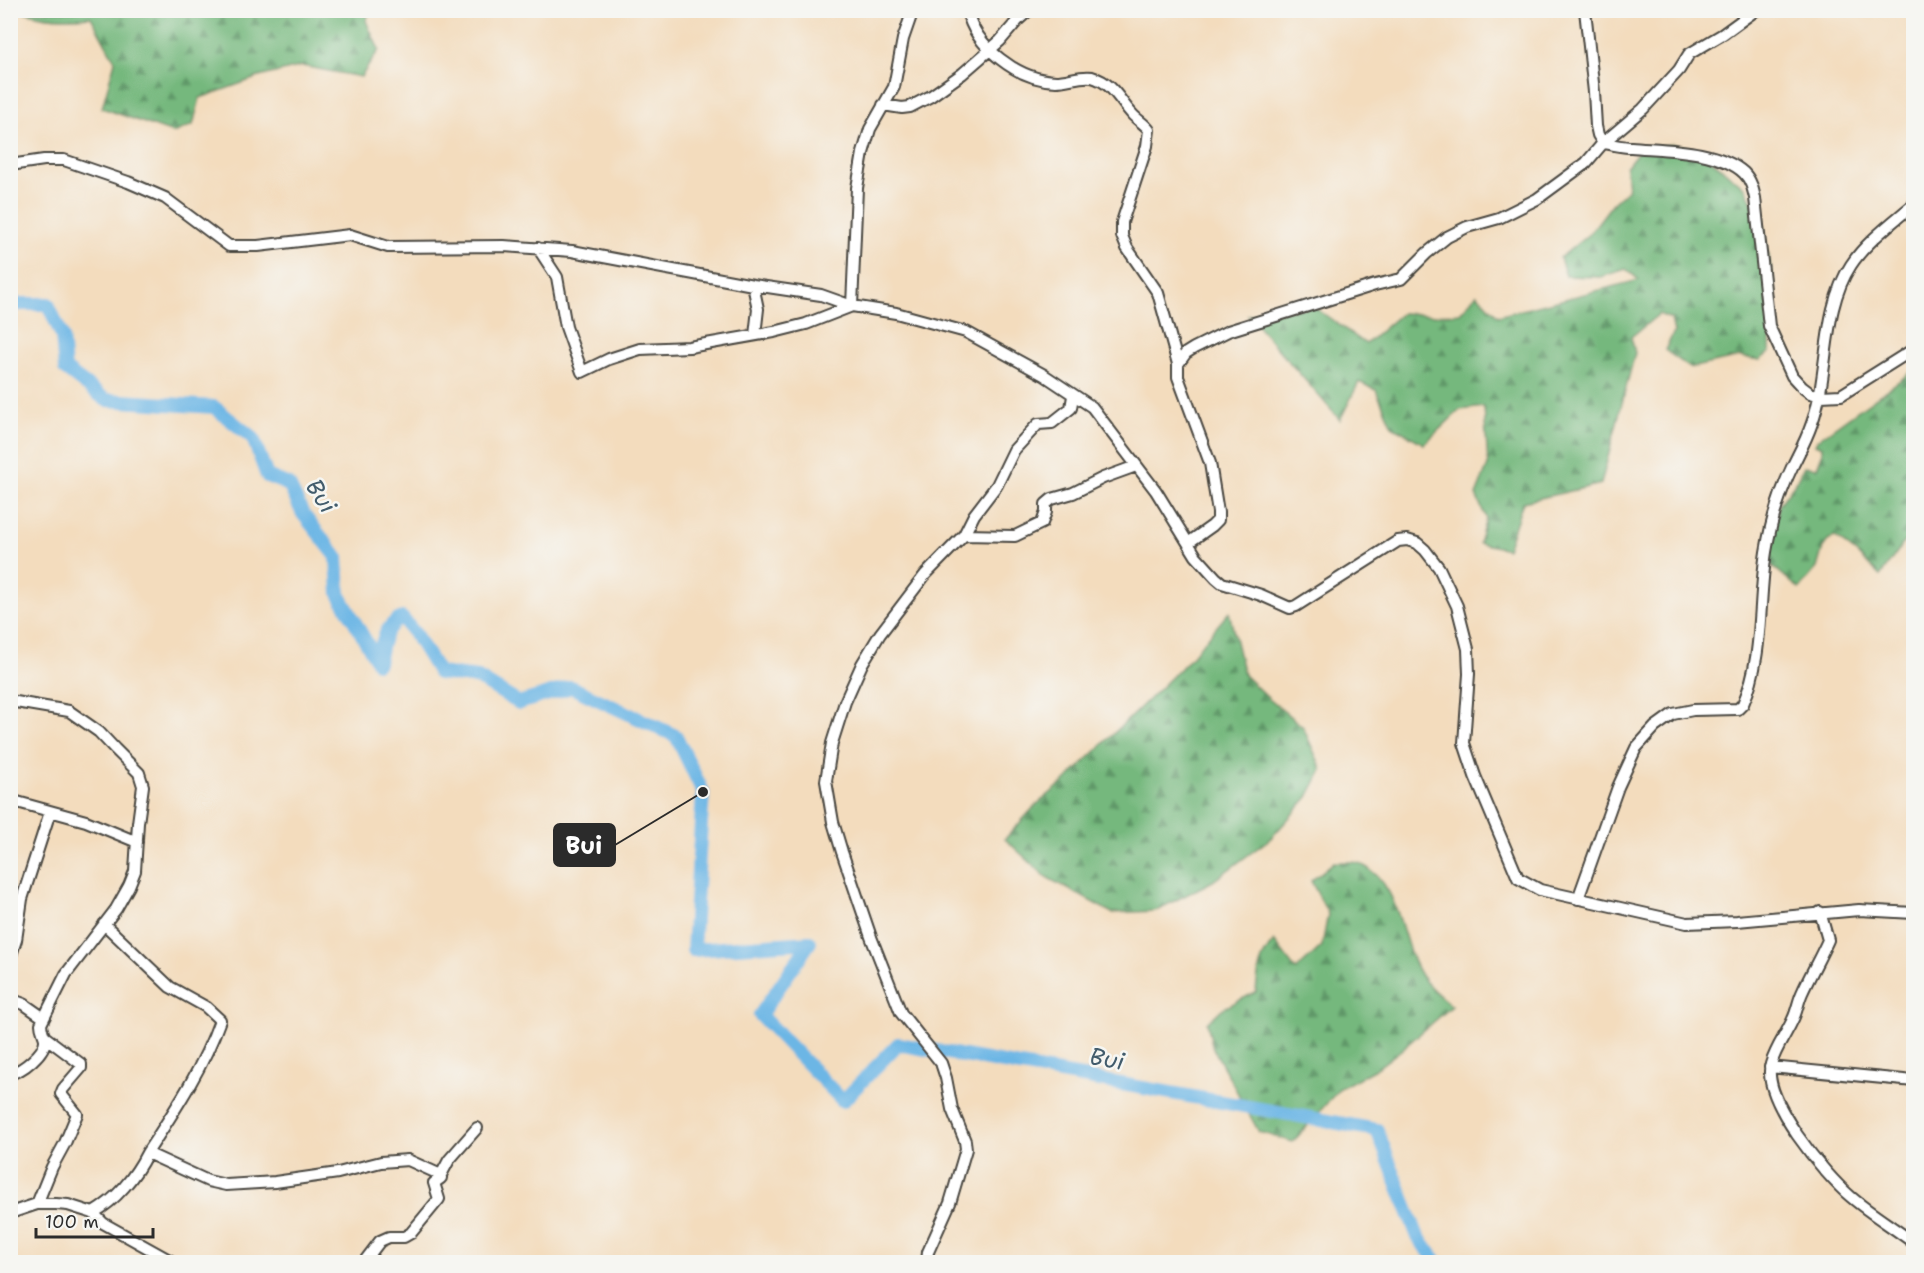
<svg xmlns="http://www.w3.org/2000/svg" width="1924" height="1273" viewBox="0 0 1924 1273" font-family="'Shantell Sans',sans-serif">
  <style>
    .forest { fill: url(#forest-firs); stroke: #507254; stroke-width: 1.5 }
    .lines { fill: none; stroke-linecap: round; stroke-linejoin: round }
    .river { stroke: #6cb6e5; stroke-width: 14 }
    .minor-casing { stroke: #494641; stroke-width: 14 }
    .minor { stroke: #fff; stroke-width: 10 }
    .labels { text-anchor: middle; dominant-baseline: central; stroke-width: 5; stroke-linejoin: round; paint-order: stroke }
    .water-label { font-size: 24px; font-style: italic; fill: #425c6c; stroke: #f6f6f2 }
    .leader { fill: none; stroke: #2b2b2b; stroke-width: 2 }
    .callout-dot { fill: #2b2b2b; stroke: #f6f6f2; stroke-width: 2 }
    .callout { fill: #2b2b2b; stroke: #2b2b2b; stroke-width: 2 }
    .callout-label { font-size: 24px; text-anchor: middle; font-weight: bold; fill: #fff }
  </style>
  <defs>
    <pattern id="forest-firs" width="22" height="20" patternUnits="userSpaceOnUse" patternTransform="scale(1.5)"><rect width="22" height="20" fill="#74b87d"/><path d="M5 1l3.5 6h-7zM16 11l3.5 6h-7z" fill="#5f9667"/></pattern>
  </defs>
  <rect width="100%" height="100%" fill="#f6f6f2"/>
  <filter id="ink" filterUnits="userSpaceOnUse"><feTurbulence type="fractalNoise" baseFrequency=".0167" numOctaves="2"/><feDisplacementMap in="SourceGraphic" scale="12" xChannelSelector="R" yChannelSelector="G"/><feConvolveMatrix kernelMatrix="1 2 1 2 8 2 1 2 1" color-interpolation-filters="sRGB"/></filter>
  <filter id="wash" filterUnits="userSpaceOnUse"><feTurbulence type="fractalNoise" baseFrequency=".008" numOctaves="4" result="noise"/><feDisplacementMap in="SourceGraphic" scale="24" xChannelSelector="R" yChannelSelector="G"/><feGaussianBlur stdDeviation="1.35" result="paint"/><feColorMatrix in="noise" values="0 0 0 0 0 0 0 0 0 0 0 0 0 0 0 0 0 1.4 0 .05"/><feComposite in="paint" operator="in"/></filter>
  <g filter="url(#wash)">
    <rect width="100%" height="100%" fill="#f3dcbd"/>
    <path class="forest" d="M22,11h348l-4,10 13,29 -18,27 -59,-11 -43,11 -59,21 -7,27 -20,8 -71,-25 13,-47 -24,-44c-25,2 -45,2 -69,-6z
      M1673,144l29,8 43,36 18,36 9,51 -2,77 -10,8 -20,-3 -50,11 -25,-18 9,-18 -3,-13 -12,-5 -28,23 4,16 -34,131 -78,18 -16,47 -28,-6 7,-25 -10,-23 12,-30 -4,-58 -24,3 -36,34 -32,-18 -16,-36 -17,-8 -19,38 -92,-105 66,-8 52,37 36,-31 32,2 26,-2 17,-19 21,22 141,-36 -13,-11 -25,8 -35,-1 -6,-18 30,-25 23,-30 15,-14 -2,-22 14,-18z
      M1913,371v164l-11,10 -22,31 -24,-23 -22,-17 -11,11 -6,21 -18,21 -31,-27 11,-57 16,-22 9,-17 13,2 5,-13v-8l-7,-3 2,-4z
      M1229,612l15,63 25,24 34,28 19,43 -14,27 -37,41 -58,43 -58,30 -43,2 -66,-36 -41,-38 31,-34 28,-23 122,-119z
      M1334,862c8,1 20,-2 27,2 42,21 38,79 61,113 8,12 20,21 30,29l-51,44 -24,18 -37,20 -47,54 -34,-10 -46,-84 -6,-25 15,-14 34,-17c2,-23 3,-34 18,-51l22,29 26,-24 6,-32 -17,-33z"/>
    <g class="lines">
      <path class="river" d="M10,304h38l14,32 3,33 41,31 108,7 39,31 14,38 22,9 14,29 34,43 2,37 39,69c3,-17 6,-38 24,-45l13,16 24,39 39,5 41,25 52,-16 105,49 27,56 -10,158 117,-8 -50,73 83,86 55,-57 479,86 41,107 19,25"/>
    </g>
  </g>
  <g filter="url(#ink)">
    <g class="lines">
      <g class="minor-casing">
        <path id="minor" d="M967,10c8,37 51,70 89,71 11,0 25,-6 36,-4 21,6 27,23 40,37 5,6 12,9 17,16l-2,16 -25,76v14l5,12 31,45 20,71
          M1585,10l9,82 2,34 2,9 5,8
          M883,105l19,3 8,-1 21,-11 31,-22 38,-33 18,-21 11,-10
          M1603,143c9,1 18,4 28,4 33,3 87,2 113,26 7,7 9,16 11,25l14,128 23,50 10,11 8,6 11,3 20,-1 73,-46
          M10,165l34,-5h20l64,22 37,16 64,48h29l92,-11 38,12 116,-1 68,5 181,34 68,10 31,11 44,7 70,19 78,43 48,32 64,84 40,65 20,22 6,5 39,12 29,13 6,-2 102,-65 9,-1 10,3 8,7 14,18 18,38 11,43 1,25 -5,69 11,33 43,102 22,12 147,33 50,-2 122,-11 55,3
          M538,248l19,29 9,50 16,45 27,-13 31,-10 49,-2 85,-15 32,-8 46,-18 5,-118 6,-35 7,-24 24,-42 9,-48 10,-29
          M753,285l5,24 -3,26
          M964,535l51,1 27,-13 4,-11v-8l6,-5 21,-6 30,-15 33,-12
          M1188,543l24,-17 6,-6v-8l-8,-49 -32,-86v-13l8,-11 8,-5 34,-17 147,-46 26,-6 26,-26 20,-16 20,-10 32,-9 38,-19 49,-36 17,-20 40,-34 36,-39 10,-16 34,-20 33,-24
          M10,701l59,10 30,21 16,17 24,24 4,13 -5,37 -3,48 -6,15 -13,23 -50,65 -25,50c0,6 3,10 4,15 1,13 -23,33 -35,34
          M10,800l76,21 51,21
          M1578,899l40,-112 18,-39 19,-21 18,-13 20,-4 45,-1 5,-5c21,-48 15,-101 23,-152 5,-31 14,-60 27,-87 7,-14 14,-27 19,-42 18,-51 9,-112 39,-158 15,-23 42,-43 63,-61
          M1820,912l8,28c-8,18 -18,35 -26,53 -4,9 -5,18 -9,26 -7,16 -17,28 -22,45 -10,35 54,111 80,133 20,17 42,30 63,46
          M104,924l66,63 36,20 14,13c-17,48 -45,90 -73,133
          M10,958l6,-18 6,-41 28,-87
          M10,999l14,5 20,14
          M1770,1067l144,14
          M37,1204l15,-37 13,-24 12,-29 -16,-20 2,-5 18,-21v-4l-36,-27
          M10,1213l27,-9h19l12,1 25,8 10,10 70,39
          M93,1213c23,-13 42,-36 54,-60l61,28 18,4 49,-3 63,-9 43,-11 27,-2 33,15 8,-15 28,-32
          M364,1262l16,-21 9,-4h15l7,-4 28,-34 -5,-16 7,-5v-3
          M927,1262l1,-10 22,-49 16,-54 -1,-8 -13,-32 -6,-31 -5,-15 -40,-50 -30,-76 -29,-85 -9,-30 -7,-41 6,-38 13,-41 17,-38 18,-30 45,-59 39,-40 10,-20 23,-30 17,-35 24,-26 14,-1 19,-15 2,-12"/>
      </g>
      <use href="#minor" class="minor"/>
    </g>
  </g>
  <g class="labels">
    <g class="water-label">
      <text transform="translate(321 496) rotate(57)">Bui</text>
      <text transform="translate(1107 1059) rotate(10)">Bui</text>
    </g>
  </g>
  <path class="leader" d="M703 792L615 845"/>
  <circle class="callout-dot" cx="703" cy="792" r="6"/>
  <rect class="callout" x="554" y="824" width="61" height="42" rx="6"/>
  <g class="callout-label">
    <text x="584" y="854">Bui</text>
  </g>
  <rect width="1924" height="1273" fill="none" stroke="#f6f6f2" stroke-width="36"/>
  <path d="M36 1228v9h117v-9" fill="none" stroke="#2b2b2b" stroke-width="3"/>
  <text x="45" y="1228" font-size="18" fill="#2b2b2b" stroke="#f6f6f2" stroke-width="4.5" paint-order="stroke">100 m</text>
</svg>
